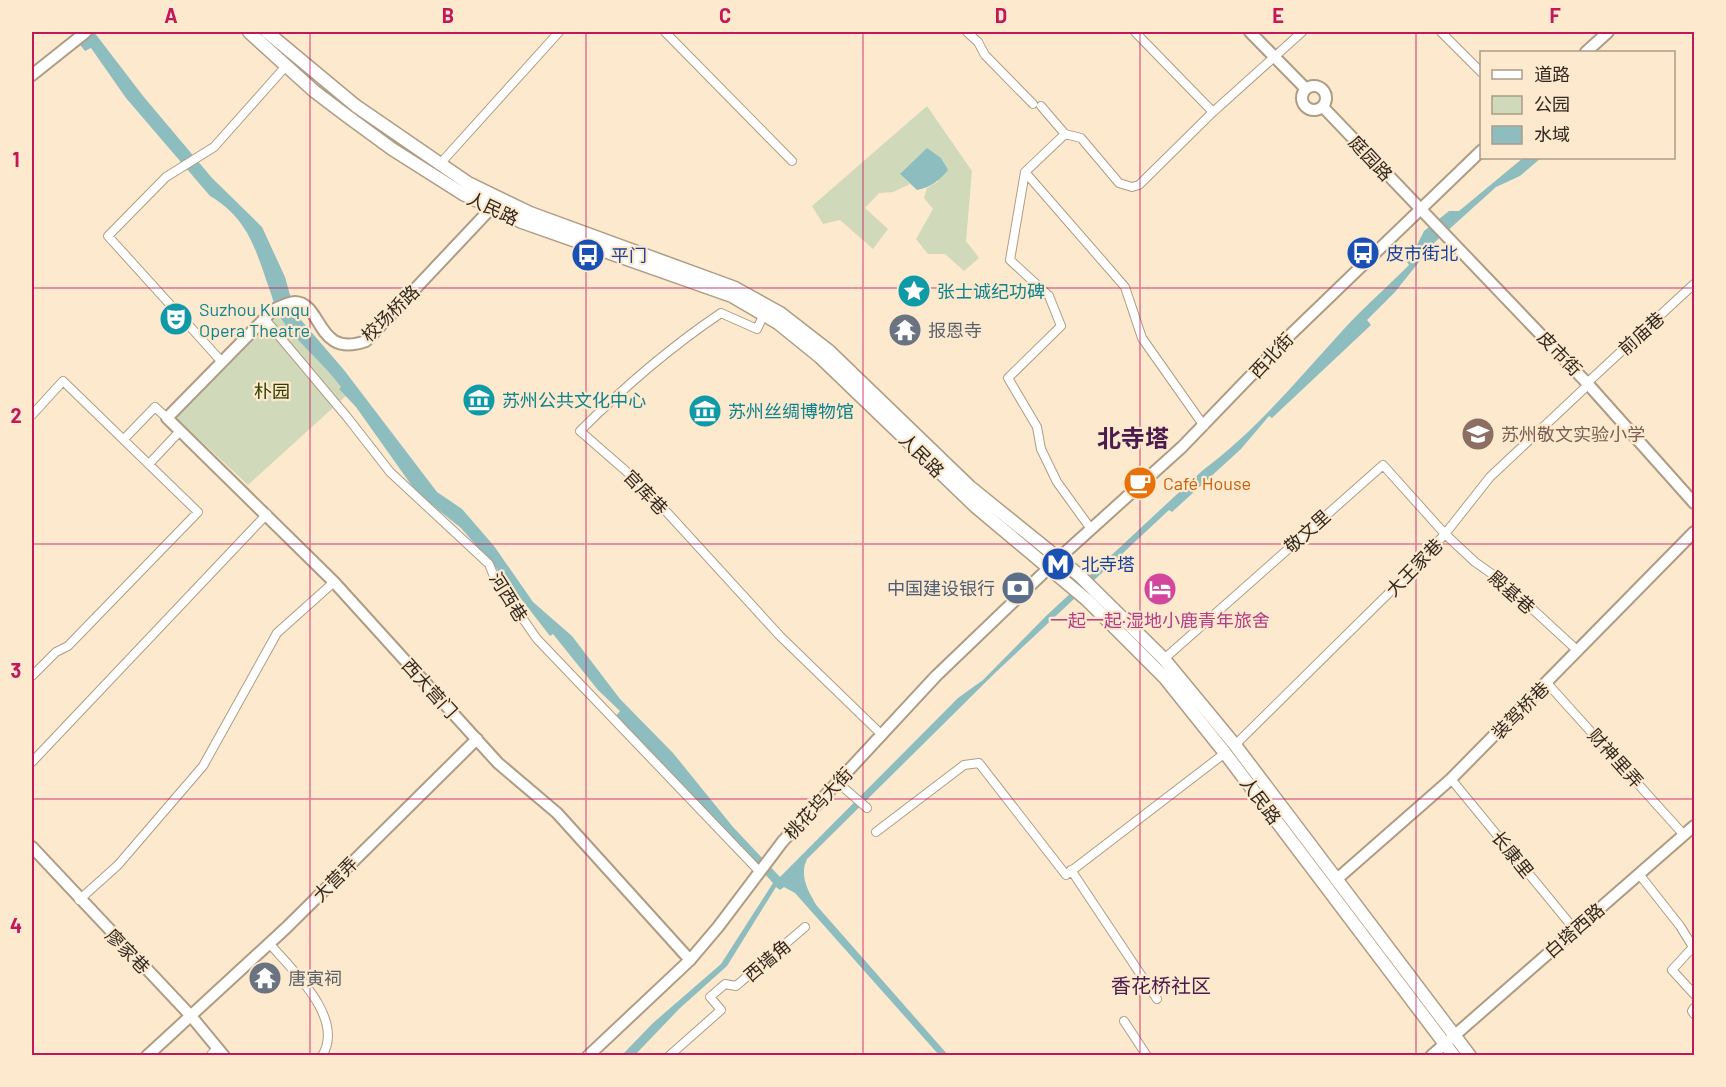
<svg xmlns="http://www.w3.org/2000/svg" width="1726" height="1087" viewBox="0 0 1726 1087" font-family="Barlow,'Noto Sans SC',sans-serif">
  <style>
    .green { fill: #d0daba }
    .water { fill: #8dbdbf }
    .lines { fill: none; stroke-linecap: round; stroke-linejoin: round }
    .minor-casing { stroke: #af9c84; stroke-width: 10 }
    .tertiary-casing { stroke: #af9c84; stroke-width: 14 }
    .secondary-casing { stroke: #af9c84; stroke-width: 14 }
    .primary-casing { stroke: #af9c84; stroke-width: 15 }
    .minor { stroke: #fff; stroke-width: 8 }
    .tertiary { stroke: #fff; stroke-width: 10 }
    .secondary { stroke: #fff; stroke-width: 10 }
    .primary { stroke: #fff; stroke-width: 12 }
    .grid { fill: none; stroke: #c2185b; stroke-width: 1.5; stroke-opacity: 0.55 }
    .labels { text-anchor: middle; dominant-baseline: central; stroke-width: 4.5; stroke-linejoin: round; paint-order: stroke }
    .street-label { font-size: 18px; fill: #30281f; stroke: #fde9ce }
    .transit-label { font-size: 18px; fill: #164399; stroke: #fde9ce; text-anchor: start }
    .culture-label { font-size: 18px; fill: #0d838f; stroke: #fde9ce; text-anchor: start }
    .worship-label { font-size: 18px; fill: #5b616d; stroke: #fde9ce; text-anchor: start }
    .park-label { font-size: 18px; fill: #313c00; stroke: #fde9ce }
    .education-label { font-size: 18px; fill: #785e54; stroke: #fde9ce; text-anchor: start }
    .food-label { font-size: 18px; fill: #c56008; stroke: #fde9ce; text-anchor: start }
    .service-label { font-size: 18px; fill: #4e5e75; stroke: #fde9ce; text-anchor: end }
    .hotel-label { font-size: 18px; fill: #b23c85; stroke: #fde9ce }
    .neighbourhood-label { font-size: 20px; fill: #4a1b4c; stroke: #fde9ce }
    .district-label { font-size: 24px; font-weight: bold; fill: #4a1b4c; stroke: #fde9ce }
    .neatline { fill: none; stroke: #c2185b; stroke-width: 2 }
    .grid-label { font-size: 20px; text-anchor: middle; font-weight: bold; fill: #c2185b }
  </style>
  <rect width="100%" height="100%" fill="#fde9ce"/>
  <path class="green" d="M927,106l45,65 -6,70 13,17 -15,13 -19,-17h-17l-12,-15 17,-30 -9,-11 3,-10 12,-7 -39,-7 10,10 -17,8 -14,1 -14,15 23,21 -15,20 -33,-29 -17,4 -11,-18z
    M277,310c18,29 45,50 64,77l-2,2 7,7 -98,89 -75,-70z"/>
  <path class="water" d="M70,32h24l49,64 69,82 50,49 23,50 10,36 49,57 93,122 25,17 32,37 39,56 39,34 48,63 53,54 60,74 47,50 178,-179 25,-18 63,-64 157,-146c53,-39 96,-92 140,-140 21,-23 44,-43 66,-65l-2,-3 14,-14 -4,-3 7,-14 25,-20h10l64,-53h18l-21,18 -24,11 -41,37 -20,18 -40,50 -28,28 4,5 -99,93 -3,-2 -28,33 -69,63 -3,-2 -173,162 -189,187c-8,17 1,32 10,47l131,149h-9l-144,-162 -11,-6 -4,3 -4,-3 -49,79 -48,43 -44,46h-13l31,-32 68,-59 52,-81c-52,-56 -102,-114 -158,-166l5,-6 -22,-21 -45,-56 -3,2 -42,-54 -47,-54 -44,-35 -61,-86 -17,-18 2,-2c-18,-25 -44,-44 -61,-70 -5,-8 -7,-18 -10,-26 -14,-40 -21,-72 -60,-95l-84,-98 -35,-50 -6,3z
    M927,148l14,10 7,12c-9,11 -17,17 -31,20l-17,-16z"/>
  <g class="lines">
    <g class="minor-casing">
      <path id="minor" d="M665,32l127,129
        M967,32l11,10 7,13 48,49
        M1135,32l78,80
        M1441,32l41,41
        M1041,106l24,28 16,4 38,45 13,4 7,-2 74,-73 89,-80
        M1065,134l-40,38 -15,88 39,36 12,30 -53,52 29,49 4,22 16,33 34,47
        M439,165l120,-133
        M1025,172l100,115 17,51 62,88
        M765,312l-8,17 -36,-16c-52,35 -97,74 -141,118l62,54 138,151 102,99
        M264,318l83,99 43,55 99,92 6,15 42,60 222,232
        M222,362l-114,-126 58,-59 48,-30 72,-81
        M1587,383l107,-99
        M32,415l31,-34 135,131 -130,134 -12,6 -24,24
        M124,439l31,-32 12,11
        M149,464l31,-33
        M1164,659l219,-194 62,69 30,28 27,19 76,70
        M1547,683l137,152
        M1235,745l158,-156 52,-55 45,-57 99,-93
        M32,762l235,-248
        M1451,779l124,151
        M837,782l30,26
        M876,832l88,-67 15,-2 87,112 159,-122
        M1071,870l86,129
        M1639,874l41,52 13,21 -21,23 22,24
        M79,900l39,-35 85,-99 74,-133 57,-51
        M269,943c22,26 77,75 53,113
        M1694,1008l-2,3 2,3
        M1124,1021l23,35
        M210,1056l7,-8
        M669,1056l52,-46 -11,-13 15,-13 11,2 69,-59"/>
    </g>
    <g class="tertiary-casing">
      <path id="tertiary" d="M1250,32l56,57
        M1302 98a12 12 0 1 1 24 0a12 12 0 1 1-24 0Z
        M1323,107l264,276 107,120
        M497,202l-131,139c-50,18 -43,-38 -71,-39 -7,0 -16,5 -22,8l-106,108 167,164 164,181 59,50 133,147
        M32,847l159,169 33,40
        M1337,879l114,-100 243,-247
        M147,1056l139,-128 191,-189"/>
    </g>
    <g class="secondary-casing">
      <path id="secondary" d="M1586,52l22,-20
        M32,75l54,-43
        M588,1056l102,-96 28,-33 65,-86 153,-165 123,-118 123,-111 106,-110 194,-187
        M1431,1056l263,-230"/>
    </g>
    <g class="primary-casing">
      <path id="primary" d="M249,32l65,59 33,25 45,33 71,45 59,28 210,74 46,27 42,34 156,150 111,93 78,78 60,75 229,303
        M267,32l89,74 112,77 62,30 205,75 45,25 49,38 141,136 109,88 85,84 71,86 235,311"/>
    </g>
    <use href="#minor" class="minor"/>
    <use href="#tertiary" class="tertiary"/>
    <use href="#secondary" class="secondary"/>
    <use href="#primary" class="primary"/>
  </g>
  <path class="grid" d="M310,32v1024M586,32v1024M863,32v1024M1140,32v1024M1416,32v1024M32,288h1662M32,544h1662M32,799h1662"/>
  <defs>
    <g id="bus-disc" transform="scale(1.725)"><circle r="9.5" fill="#1a4fb4" stroke="#fde9ce"/><path d="M-5-6H5V4H4V6H2V4H-2V6H-4V4H-5ZM-3.5-4V0h7V-4ZM-3.5 1.2v1.5H-2V1.2ZM2 1.2v1.5H3.5V1.2Z" fill="#fff"/></g>
    <g id="sight-disc" transform="scale(1.725)"><circle r="9.5" fill="#0f9aa8" stroke="#fde9ce"/><path d="M0-6L1.8-2.2L6-1.7L2.9 1.2L3.7 5.4L0 3.3L-3.7 5.4L-2.9 1.2L-6-1.7L-1.8-2.2Z" fill="#fff"/></g>
    <g id="theatre-disc" transform="scale(1.725)"><circle r="9.5" fill="#0f9aa8" stroke="#fde9ce"/><path d="M-5-5.5Q0-4 5-5.5V0Q5 5 0 6Q-5 5-5 0ZM-3.3-2.5H-1v1.5H-3.3ZM1-2.5H3.3v1.5H1ZM-2.8 1Q0 5.5 2.8 1Z" fill="#fff"/></g>
    <g id="temple-disc" transform="scale(1.725)"><circle r="9.5" fill="#6b7280" stroke="#fde9ce"/><path d="M0-6L5-2H3V0L6.5 2.5H4V6H1.5V3h-3V6H-4V2.5H-6.5L-3 0V-2H-5Z" fill="#fff"/></g>
    <g id="museum-disc" transform="scale(1.725)"><circle r="9.5" fill="#0f9aa8" stroke="#fde9ce"/><path d="M0-6L6-3V-2H-6V-3ZM-5-1h2V3h-2ZM-1-1h2V3h-2ZM3-1h2V3H3ZM-6 4H6V6H-6Z" fill="#fff"/></g>
    <g id="school-disc" transform="scale(1.725)"><circle r="9.5" fill="#8d6e63" stroke="#fde9ce"/><path d="M0-5L7-2L0 1L-7-2ZM-4 1L0 2.5L4 1V4Q0 6-4 4Z" fill="#fff"/></g>
    <g id="cafe-disc" transform="scale(1.725)"><circle r="9.5" fill="#e8710a" stroke="#fde9ce"/><path d="M-5.5-4.5H6V0H3Q3 3.5 0 3.5H-2.5Q-5.5 3.5-5.5 0ZM3-3.2v2h1.7v-2ZM-6 4.5H4V6H-6Z" fill="#fff"/></g>
    <g id="metro-disc" transform="scale(1.725)"><circle r="9.5" fill="#1a4fb4" stroke="#fde9ce"/><path d="M-5.5 5V-5H-3L0 0L3-5H5.5V5H3V-.5L0 4L-3-.5V5Z" fill="#fff"/></g>
    <g id="bank-disc" transform="scale(1.725)"><circle r="9.5" fill="#5c6f8a" stroke="#fde9ce"/><path d="M-6-4H6V4H-6ZM0-2.3a2.3 2.3 0 1 0 0 4.6a2.3 2.3 0 1 0 0-4.6Z" fill="#fff"/></g>
    <g id="hotel-disc" transform="scale(1.725)"><circle r="9.5" fill="#d1479c" stroke="#fde9ce"/><path d="M-6-4.5h1.5V1H6V5H4.5V3h-9V5H-6ZM-4 0a1.8 1.8 0 1 1 3.6 0ZM.5 0V-2.5h3Q6-2.5 6 0Z" fill="#fff"/></g>
  </defs>
  <g fill-rule="evenodd">
    <use href="#bus-disc" x="1363" y="253"/>
    <use href="#bus-disc" x="588" y="255"/>
    <use href="#sight-disc" x="914" y="291"/>
    <use href="#theatre-disc" x="176" y="319"/>
    <use href="#temple-disc" x="905" y="330"/>
    <use href="#museum-disc" x="479" y="400"/>
    <use href="#museum-disc" x="705" y="411"/>
    <use href="#school-disc" x="1478" y="434"/>
    <use href="#cafe-disc" x="1140" y="483"/>
    <use href="#metro-disc" x="1058" y="564"/>
    <use href="#bank-disc" x="1018" y="588"/>
    <use href="#hotel-disc" x="1160" y="589"/>
    <use href="#temple-disc" x="265" y="978"/>
  </g>
  <g class="labels">
    <g class="street-label">
      <text transform="translate(1371 158) rotate(47)">庭园路</text>
      <text transform="translate(493 208) rotate(25)">人民路</text>
      <text transform="translate(390 313) rotate(-44)">校场桥路</text>
      <text transform="translate(1641 333) rotate(-42)">前庙巷</text>
      <text transform="translate(1560 353) rotate(46)">皮市街</text>
      <text transform="translate(1271 355) rotate(-47)">西北街</text>
      <text transform="translate(922 455) rotate(45)">人民路</text>
      <text transform="translate(646 492) rotate(46)">官库巷</text>
      <text transform="translate(1307 531) rotate(-42)">敬文里</text>
      <text transform="translate(1414 567) rotate(-46)">大王家巷</text>
      <text transform="translate(1512 592) rotate(41)">殿基巷</text>
      <text transform="translate(509 597) rotate(58)">河西巷</text>
      <text transform="translate(430 688) rotate(48)">西大营门</text>
      <text transform="translate(1520 710) rotate(-45)">装驾桥巷</text>
      <text transform="translate(1616 758) rotate(48)">财神里弄</text>
      <text transform="translate(1261 800) rotate(53)">人民路</text>
      <text transform="translate(818 803) rotate(-47)">桃花坞大街</text>
      <text transform="translate(1513 854) rotate(51)">长康里</text>
      <text transform="translate(335 879) rotate(-45)">大营弄</text>
      <text transform="translate(1574 930) rotate(-41)">白塔西路</text>
      <text transform="translate(128 951) rotate(46)">廖家巷</text>
      <text transform="translate(767 960) rotate(-40)">西墙角</text>
    </g>
    <g class="transit-label">
      <text x="1386" y="253">皮市街北</text>
      <text x="611" y="255">平门</text>
      <text x="1081" y="564">北寺塔</text>
    </g>
    <g class="culture-label">
      <text x="937" y="291">张士诚纪功碑</text>
      <text x="199" y="309">Suzhou Kunqu<tspan x="199" dy="21">Opera Theatre</tspan></text>
      <text x="502" y="400">苏州公共文化中心</text>
      <text x="728" y="411">苏州丝绸博物馆</text>
    </g>
    <g class="worship-label">
      <text x="928" y="330">报恩寺</text>
      <text x="288" y="978">唐寅祠</text>
    </g>
    <g class="park-label">
      <text x="272" y="391">朴园</text>
    </g>
    <g class="education-label">
      <text x="1501" y="434">苏州敬文实验小学</text>
    </g>
    <g class="food-label">
      <text x="1163" y="483">Café House</text>
    </g>
    <g class="service-label">
      <text x="995" y="588">中国建设银行</text>
    </g>
    <g class="hotel-label">
      <text x="1160" y="620">一起一起·湿地小鹿青年旅舍</text>
    </g>
    <g class="neighbourhood-label">
      <text x="1161" y="985">香花桥社区</text>
    </g>
    <g class="district-label">
      <text x="1133" y="437">北寺塔</text>
    </g>
  </g>
  <rect width="1726" height="1087" fill="none" stroke="#fde9ce" stroke-width="66"/>
  <rect x="1480" y="51" width="195" height="108" fill="#fde9ce" stroke="#ab9c88" stroke-width="1.5"/>
  <rect x="1492" y="70" width="30" height="9" fill="#ffffff" stroke="#ab9c88" stroke-width="1.5"/>
  <text x="1534" y="81" font-size="18" fill="#30281f">道路</text>
  <rect x="1492" y="96" width="30" height="18" fill="#d0daba" stroke="#ab9c88" stroke-width="1.5"/>
  <text x="1534" y="111" font-size="18" fill="#30281f">公园</text>
  <rect x="1492" y="126" width="30" height="18" fill="#8dbdbf" stroke="#ab9c88" stroke-width="1.5"/>
  <text x="1534" y="141" font-size="18" fill="#30281f">水域</text>
  <rect x="33" y="33" width="1660" height="1021" class="neatline"/>
  <g class="grid-label">
    <text x="171" y="23">A</text>
    <text x="448" y="23">B</text>
    <text x="725" y="23">C</text>
    <text x="1001" y="23">D</text>
    <text x="1278" y="23">E</text>
    <text x="1555" y="23">F</text>
    <text x="16" y="167">1</text>
    <text x="16" y="423">2</text>
    <text x="16" y="678">3</text>
    <text x="16" y="933">4</text>
  </g>
</svg>
